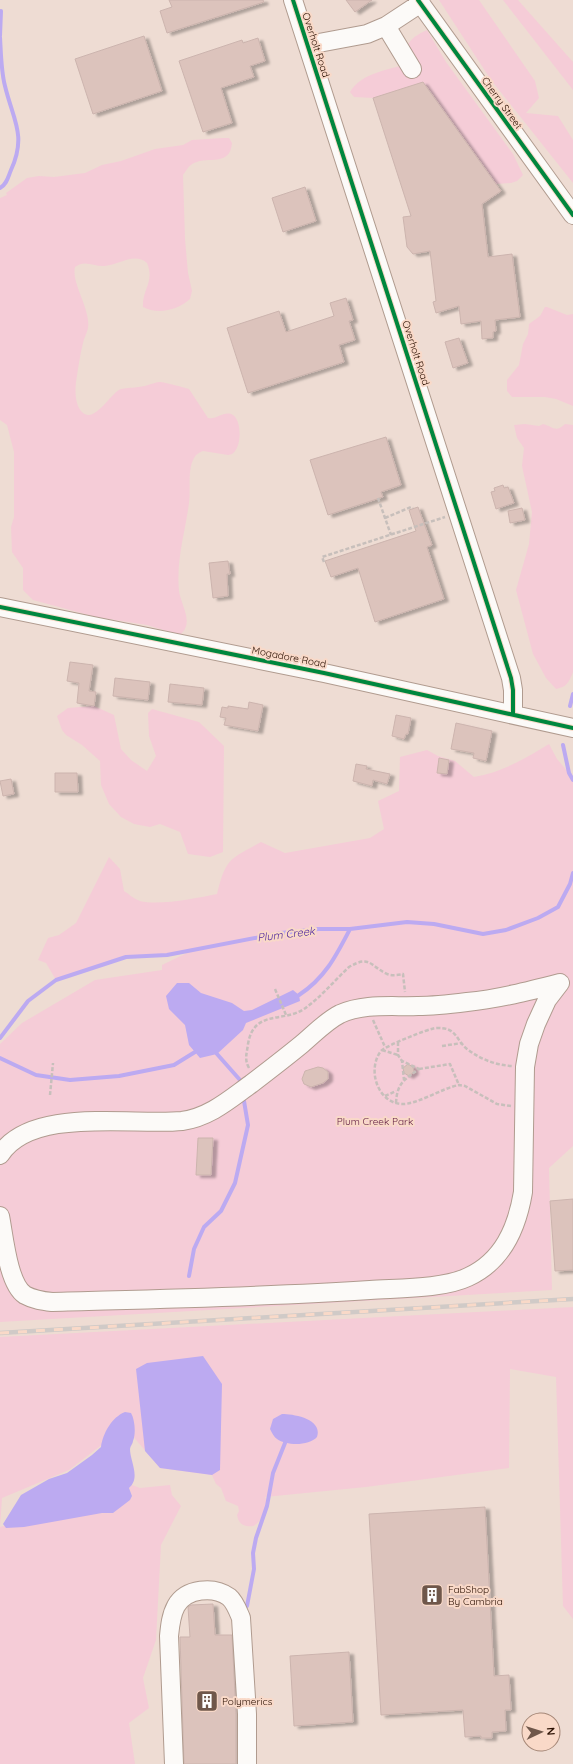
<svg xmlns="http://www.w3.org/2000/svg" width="573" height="1764" viewBox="0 0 573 1764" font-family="Quicksand,sans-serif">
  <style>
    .green { fill: #f5ccd7 }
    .water { fill: #bcaaf1 }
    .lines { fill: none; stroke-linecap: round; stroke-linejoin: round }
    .stream { stroke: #bcaaf1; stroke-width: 4 }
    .building { fill: #dcc3bc; stroke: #ccb4ae; filter: url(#shadow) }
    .minor-casing { stroke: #b09b8f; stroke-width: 20 }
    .path { stroke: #c7bfbb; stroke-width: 2.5; stroke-dasharray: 4 2; stroke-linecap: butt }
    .minor { stroke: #fcfaf8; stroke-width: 18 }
    .rail-casing { stroke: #d0cac7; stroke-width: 4.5 }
    .rail { stroke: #f9d9c8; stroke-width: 3; stroke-dasharray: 9; stroke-linecap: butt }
    .cycleway-casing { stroke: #f9d9c8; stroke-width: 6 }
    .cycleway { stroke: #00873e; stroke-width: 4 }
    .labels { text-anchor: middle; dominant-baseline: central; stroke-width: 4; stroke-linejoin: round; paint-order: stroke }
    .street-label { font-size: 10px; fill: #2a0f01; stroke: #f9d9c8 }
    .park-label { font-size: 10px; fill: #5d183e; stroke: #f9d9c8 }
    .poi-label { font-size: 10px; fill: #2a0f01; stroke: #f9d9c8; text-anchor: start }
    .water-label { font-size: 11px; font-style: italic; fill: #4c249e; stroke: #f9d9c8 }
  </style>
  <defs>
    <filter id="shadow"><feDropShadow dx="4.5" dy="2.5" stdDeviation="1" flood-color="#0004"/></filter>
  </defs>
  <rect width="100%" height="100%" fill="#eedcd3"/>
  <path class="green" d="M439,0h40l56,81 4,17 -13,15 32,3 15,24v43l-82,-103z
    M503,0h15l55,62v28z
    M427,30l19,32 67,92 10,21 -6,6 -6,2 -15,1 -123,-86 -19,-1 -4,-5c10,-17 32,-21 50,-26 6,-20 7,-27 27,-36z
    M223,138h6l3,5c-2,24 -23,13 -38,20 -5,2 -8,8 -11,12l2,64 3,34 4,18 -2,8c-12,11 -32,16 -47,8 -1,-18 12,-25 4,-44 -13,-11 -28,2 -42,3 -11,1 -20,-7 -30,1 -4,16 16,42 13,61 -1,5 -4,10 -5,15 -3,12 -5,26 -7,39 -1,9 -1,21 5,29 13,15 29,-18 40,-22 9,-2 19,-1 27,-4 4,-1 8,-3 12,-3 4,0 26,6 29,7l19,29c9,2 16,-8 25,-3 10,6 9,40 -5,40l-25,-4c-3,1 -7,3 -9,7 -7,13 -3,31 -5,45 -4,30 -13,57 -10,88 2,14 15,31 2,43l-8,-1 -26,-8 -51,-8 -63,-17 -10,-10v-22l-11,-16 -1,-25 3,-10v-65l-7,-27 -7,-5v-222l7,-3 -1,-2 21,-15 12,-2 15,1 31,-4 17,-8 19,-4 34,-12 28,-4 9,-5z
    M545,307h2l20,8 6,-1v92l-17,-7 -11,-2h-33l-5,-6v-11l12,-15 4,-21 5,-10 1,-10 11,-8z
    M525,424l14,2 4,-2c11,3 12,9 22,0l8,1v247c-4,10 -6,15 -17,17l-10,-11 -13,-24 -17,-64 13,-46 3,-32 -10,-46 2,-18 -7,-10 -3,-13z
    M94,706l20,9 7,34 10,11 16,11 9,-15 -7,-20 -1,-23 4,-4 47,13 25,24 -1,106 -13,5 -22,-3 -8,-22 -20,-8 -10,3 -16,-3 -13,-7 -12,-13 -8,-19 -1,-24 -18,-16 -16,-10 -4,-5 -5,-14 11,-8z
    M549,744l8,15 12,14 4,7v366l-24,22 3,122 -552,32v-278l22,-21 73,-43 67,-10v-5l31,-15 -26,5 -41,2 -70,23 -10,-17 -8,-3 10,-22 11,-3 17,-12 33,-66 11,12 4,22c5,3 10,8 16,10 19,5 57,-3 77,-7 9,-36 12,-34 44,-52l24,11 85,-15 14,-9 -6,-28 21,-10 1,-34 27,-7 11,6 17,5 19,16c29,-5 50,-18 75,-33z
    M573,1307v312l-10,-13 -7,-229 -46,-8 -1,99 -143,19 -101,10 2,4c-4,10 -6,28 -20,25 -7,-1 -9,-6 -10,-11l2,-4 -1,-5 -12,-5 -5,-13 -5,-4 -4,-9 -52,-7 -35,-41 -56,43 -67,28 -2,29 58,-13 55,-1 19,-17 -3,-8 3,-3 8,3 30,-3 2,10 9,11 -20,39 -5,95 -13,38 6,30 -20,15 6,41h-135v-427z"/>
  <path class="water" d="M177,983h12l12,10 31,10 12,8 8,-1 41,-20 6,5 1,6 -54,22 -3,7 -26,24 -17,4 -11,-13 -4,-20 -16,-16 -3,-13z
    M203,1356l19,28 -2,86 -8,5 -52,-7 -15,-17 -9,-82 11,-6z
    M125,1412l6,1c4,7 5,21 2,28 0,3 -3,5 -3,8 0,12 11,29 -1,39l3,8 -2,4 -17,13h-11l-78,14 -18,1 -3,-4 18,-29 28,-16 18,-6 25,-18 9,-8c2,-14 11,-30 24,-35z
    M282,1414c12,0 41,5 35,23 -8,9 -30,9 -40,2 -3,-2 -5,-6 -7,-10l3,-10z"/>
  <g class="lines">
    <path class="stream" d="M0,36l1,-25
      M0,37c1,16 1,34 5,49 8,34 22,49 6,84 -3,7 -4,14 -11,18
      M570,706l3,-12
      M563,745l6,28 4,7
      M299,995c26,-17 37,-39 51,-66
      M0,1038l28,-37 28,-21 70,-23 41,-2 114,-22 37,-4h32l57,-7 27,2 49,10 23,-4 32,-12 20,-11 12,-23 3,-11
      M217,1054l23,26 1,5
      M0,1058l36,17 34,5 49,-4 55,-11 21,-13
      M189,1276l5,-27 10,-22 17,-16 14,-28 13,-58 -5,-30
      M247,1606l7,-37 -1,-16 3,-15 11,-32 6,-33 12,-30"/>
  </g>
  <path class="building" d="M169,0h94l1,2 -97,31 -7,-22 12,-4z
    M346,0h26l-17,12z
    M144,36l18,55 -69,23 -18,-55z
    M258,38l7,23 -15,5 4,11 -33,11 11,35 -29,9 -24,-71 63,-21 1,3z
    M423,82l78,109 -19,13 6,53 24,-3 8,63 -25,3 1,11 -3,1v6l-11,1 -1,-18 -20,3 -2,-18 -23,7 -3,-11 3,-1 -6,-50 -17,3 -6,-7 -4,-30 8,-1 -38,-118z
    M305,187l11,34 -33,11 -11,-34z
    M346,298l7,22 -4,1 6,19 -16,5 5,17 -96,31 -21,-65 52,-17 7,21 48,-16 -4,-13z
    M459,338l9,25 -15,5 -8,-26z
    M386,437l15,48 -20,7 2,5 -55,18 -18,-55z
    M503,485l1,3 4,-1 6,16 -18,6 -5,-17 4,-1 -1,-3z
    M418,507l14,38 -5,2 17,52 -69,23 -17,-54 -27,9 -6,-16 91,-30 -7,-21z
    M522,508l3,12 -15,3 -2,-12z
    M228,561l2,13h-3l1,22 -15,2 -4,-35z
    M70,662l23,3 -4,26 7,1 -2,14 -17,-3 2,-20 -12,-2z
    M115,678l35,4 -2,18 -35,-4z
    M170,684l34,4 -2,17 -34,-3z
    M249,702l14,3 -5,26 -34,-6 2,-7 -6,-1 2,-10 6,1v-2l20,3z
    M396,715l15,3 -3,16h-2l-2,5 -12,-3z
    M456,723l36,8 -6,30 -13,-3 1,-5 -23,-4z
    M439,758l10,2 -2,14 -10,-1z
    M356,764l11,2 -1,3 24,5 -3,10 -14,-4 -1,6 -19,-5z
    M55,773h22l1,19h-23z
    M11,779l3,15 -11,2 -3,-15z
    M408,1064l5,3 1,5 -5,4 -5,-3 -1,-5z
    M318,1067l5,1 5,4v7l-5,4 -12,4 -7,-3 -2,-5 3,-8z
    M198,1138h15l-2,37h-15z
    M573,1199v71l-18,1 -5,-70z
    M485,1507l9,169 15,-1 2,35h-6l1,21 -14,1v6h-11v-2l-16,1 -2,-27 -82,5 -12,-201z
    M213,1604l2,31h17l4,79v50h-52l-4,-127h10l-2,-30 3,-2z
    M349,1652l4,70 -59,4 -4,-70z"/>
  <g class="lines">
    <g class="minor-casing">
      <path id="minor" d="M293,0l218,678 2,12v24
        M418,0l155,215
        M386,26l26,43
        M308,45l59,-11 19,-8 35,-23
        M0,607l324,66 249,55
        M0,1155c31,-49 133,-29 182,-34 28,-4 48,-22 69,-37 17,-13 34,-26 51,-40 12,-10 24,-23 38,-30 24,-11 53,-7 78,-8 17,0 33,-2 49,-4 31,-3 62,-11 93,-19l-13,17 -11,24 -7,20 -4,23 -2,125c-6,36 -20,69 -55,85 -25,12 -70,11 -98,13 -106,7 -212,9 -318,12 -9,-1 -18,-2 -27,-7 -17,-11 -21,-59 -25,-79
        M174,1764l-5,-128c1,-10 2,-21 7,-30 10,-18 38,-20 53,-9 6,5 9,14 12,21l6,96v50"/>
    </g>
    <path class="path" d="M378,498l13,37
      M385,518l26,-11 2,1
      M324,562l-2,-5 123,-40
      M275,989l11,26
      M373,1020l12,27
      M398,1042v13l4,6
      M442,1046l20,-3
      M382,1050l16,5
      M249,1068c-5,-9 -2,-15 -1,-24 6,-35 35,-21 56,-35 16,-11 30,-28 45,-42 21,-12 20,-2 38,7 5,2 11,1 16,0l2,18
      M419,1069l31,-5 9,21
      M50,1095l3,-32
      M385,1096l11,-5
      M396,1103c1,-20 8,-23 23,-34l-17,-8 2,19
      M511,1106l-14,-2 -32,-18 -6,-1c-17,3 -42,20 -58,19 -24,-2 -34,-35 -20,-53 4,-5 49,-23 55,-23 21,-1 19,11 31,21 13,10 28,16 45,17"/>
    <use href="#minor" class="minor"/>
    <g class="rail-casing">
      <path id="rail" d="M0,1333l573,-34"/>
    </g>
    <use href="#rail" class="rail"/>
    <g class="cycleway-casing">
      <path id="cycleway" d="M293,0l218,678 2,12v24
        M418,0l155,215
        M0,607l324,66 249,55"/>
    </g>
    <use href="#cycleway" class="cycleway"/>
  </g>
  <defs>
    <g id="building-square" transform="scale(1.15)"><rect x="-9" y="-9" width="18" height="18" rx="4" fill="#6f574a" stroke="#f9d9c8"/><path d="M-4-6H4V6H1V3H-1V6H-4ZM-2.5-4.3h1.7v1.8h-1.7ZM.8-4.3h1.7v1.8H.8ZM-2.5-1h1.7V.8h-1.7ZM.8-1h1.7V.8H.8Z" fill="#fff"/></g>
  </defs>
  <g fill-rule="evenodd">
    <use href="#building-square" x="432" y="1595"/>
    <use href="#building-square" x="207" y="1701"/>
  </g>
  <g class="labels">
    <g class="street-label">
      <text transform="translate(316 45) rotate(72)">Overholt Road</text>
      <text transform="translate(502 103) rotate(54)">Cherry Street</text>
      <text transform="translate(416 353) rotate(72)">Overholt Road</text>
      <text transform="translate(289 657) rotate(11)">Mogadore Road</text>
    </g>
    <g class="park-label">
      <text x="375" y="1121">Plum Creek Park</text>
    </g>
    <g class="poi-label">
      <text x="448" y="1589">FabShop<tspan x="448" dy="12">By Cambria</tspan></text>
      <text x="222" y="1701">Polymerics</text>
    </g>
    <g class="water-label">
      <text transform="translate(286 934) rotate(-7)">Plum Creek</text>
    </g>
  </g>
  <g transform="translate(541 1732) rotate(86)"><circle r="19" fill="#f9d9c8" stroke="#a68878"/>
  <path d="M0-3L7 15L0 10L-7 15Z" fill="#6f574a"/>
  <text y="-6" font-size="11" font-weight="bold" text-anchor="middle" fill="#2a0f01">N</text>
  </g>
</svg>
